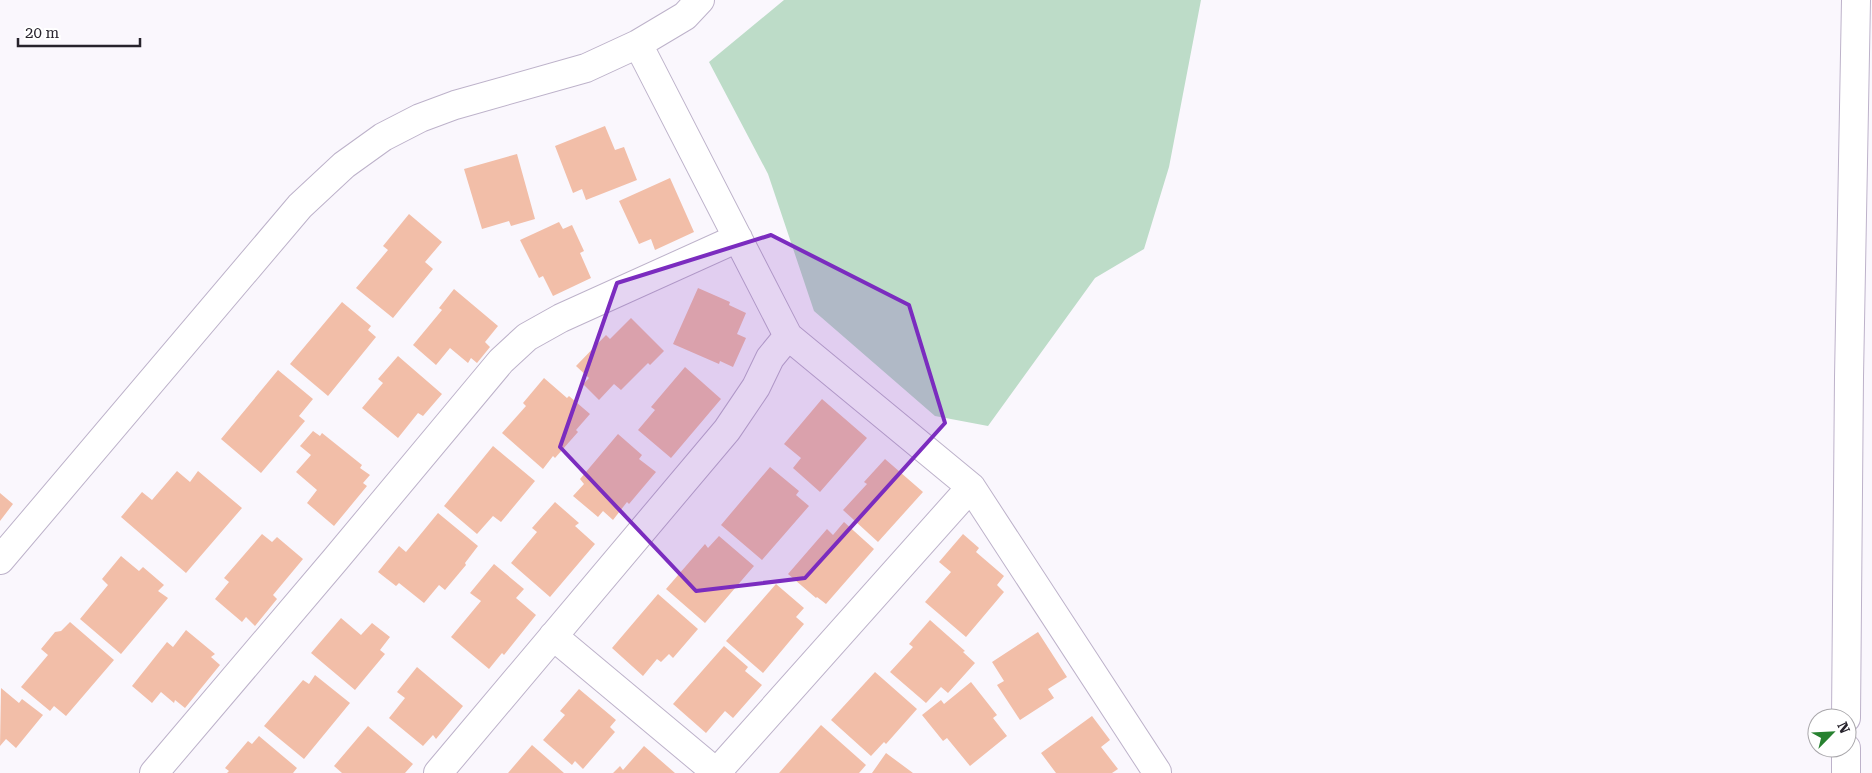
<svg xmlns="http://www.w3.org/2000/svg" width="1872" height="773" viewBox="0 0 1872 773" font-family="'Roboto Serif',serif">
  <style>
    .green { fill: #bddcc8 }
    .building { fill: #f2bea8 }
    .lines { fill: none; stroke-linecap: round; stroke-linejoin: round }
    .street-casing { stroke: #bdb2ca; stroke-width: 30 }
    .street { stroke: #fff; stroke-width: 28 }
    .marked { fill: #7b2cbf; fill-opacity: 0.2; stroke: #7b2cbf; stroke-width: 4; stroke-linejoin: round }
  </style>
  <rect width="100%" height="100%" fill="#faf7fd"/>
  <path class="green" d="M784,0h417l-32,167 -25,82 -49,29 -107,148 -53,-10 -121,-105 -46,-137 -59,-112z"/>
  <path class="building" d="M605,126l10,24 9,-3 13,33 -51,20 -4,-11 -9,4 -18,-47z
    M517,154l18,65 -24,7 -2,-5 -27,8 -18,-60z
    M670,178l24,54 -39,18 -4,-11 -12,5 -20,-43z
    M409,214l33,28 -17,20 8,7 -40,49 -37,-30 32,-38 -5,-4z
    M559,222l4,7 9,-4 12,26 -4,2 11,25 -38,18 -10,-20 -4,2 -19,-38z
    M698,288l32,14 -1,3 17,8 -9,21 9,4 -13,29 -13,-6 -1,3 -46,-20z
    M454,289l44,37 -13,16 5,5 -13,16 -6,-5 -3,5 -18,-15 -14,17 -23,-20 29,-35 -3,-2z
    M342,302l29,24 -3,4 8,7 -48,59 -38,-32z
    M631,318l33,33 -14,14 -2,-2 -27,27 -7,-6 -15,16 -16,-16 6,-6 -13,-12 30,-31 4,4z
    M398,356l44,38 -19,22 -5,-3 -20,25 -36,-30 21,-25 -5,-4z
    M685,367l36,32 -50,59 -33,-28 17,-20 -4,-3z
    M278,370l35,29 -14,17 6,5 -44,52 -40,-34z
    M544,378l23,20 2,-2 21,18 -14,16 2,2 -23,26 -2,-2 -10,13 -41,-36 24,-27 -3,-3z
    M822,399l45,39 -47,54 -27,-24 8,-10 -17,-14z
    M313,431l7,5 2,-3 40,32 -2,3 10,7 -7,8 4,3 -33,40 -27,-23 10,-13 -21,-18 15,-17 -11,-9z
    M618,434l24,21 -3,4 17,13 -27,32 -2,-2 -14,18 -10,-9 -5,6 -25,-21 11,-12 -4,-5z
    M493,446l42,35 -34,41 -8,-6 -16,18 -33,-28z
    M885,459l38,33 -45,50 -35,-32 24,-26 -3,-2z
    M770,467l29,24 -3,4 13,11 -47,54 -41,-35z
    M177,471l13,11 8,-11 44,37 -56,65 -65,-56 21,-25 10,8z
    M0,493l13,11 -13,17z
    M555,502l24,21 -4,3 20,18 -45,53 -39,-34 26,-31 -5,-4z
    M438,513l40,33 -13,17 1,2 -21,25 -6,-5 -15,18 -25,-20 -3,3 -18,-14 21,-26 7,6z
    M844,522l30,27 -48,55 -9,-7 -1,1 -28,-24 39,-45 6,6z
    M262,534l10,8 5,-5 26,22 -30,36 4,4 -22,27 -9,-9 -4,5 -27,-23 14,-17 -5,-4z
    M963,534l16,14 -3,4 28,24 -7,9 7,7 -38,45 -41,-35 26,-30 -12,-10z
    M719,536l35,30 -49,57 -39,-34 39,-45 3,4z
    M121,556l18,15 4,-4 21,18 -6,6 10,7 -47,56 -41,-35 28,-34 -6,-6z
    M494,564l30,25 -8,9 20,17 -32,40 -2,-2 -13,16 -38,-32 30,-36 -11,-8z
    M776,584l28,24 -8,9 8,7 -41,49 -37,-32z
    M658,594l40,35 -25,29 -4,-4 -8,8 -4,-3 -14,17 -31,-28z
    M341,618l20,17 11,-12 18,14 -10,13 5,4 -30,36 -44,-37z
    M930,620l35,31 -2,1 12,11 -27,30 -7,-6 -15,16 -36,-31 23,-25 -4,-3z
    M70,622l44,38 -48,56 -12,-10 -4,5 -29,-24 27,-32 -7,-6 14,-17 6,-1z
    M186,630l29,24 -4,3 9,8 -35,43 -10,-8 -1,3 -13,-11 -9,11 -20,-17 35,-44 6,5z
    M1038,632l29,45 -19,12 6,9 -34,22 -23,-35 7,-4 -12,-19z
    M724,646l24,21 -3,4 17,14 -29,33 -8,-7 -19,22 -33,-29z
    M417,667l46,39 -27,33 -3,-4 -10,11 -34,-28 16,-20 -8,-6z
    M875,672l42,37 -31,35 -2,-2 -13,14 -40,-36z
    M315,675l35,28 -46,56 -40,-33 39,-46 6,4z
    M971,682l26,33 -4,3 14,18 -37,30 -23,-28 -4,3 -21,-26 19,-15 3,4z
    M1,688l18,15 3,-4 21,16 -27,33 -10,-9 -6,7z
    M579,689l37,31 -6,7 5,5 -32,37 -8,-8 -3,4 -29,-25 22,-25 -5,-4z
    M1092,716l18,24 -9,7 17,22 -6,4h-56l-15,-20z
    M821,725l45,40 -7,8h-80z
    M368,726l45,38 -8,9h-63l-8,-7z
    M259,736l38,32 -4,5h-66l2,-2 -4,-3 23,-27 4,3z
    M532,745l32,28h-56z
    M644,746l31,27h-62l7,-7 3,4z
    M886,753l27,20h-41z"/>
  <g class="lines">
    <g class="street-casing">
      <path id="street" d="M638,44l150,292 183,151 186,285 -1,1
        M0,560l300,-354 44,-41 39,-28 37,-19 35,-13 131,-37 52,-24 47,-28 15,-16
        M553,636l164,137
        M1846,718l3,-341 7,-377
        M154,773l181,-213 166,-199 26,-24 34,-19 177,-80
        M438,773l289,-343 29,-43 14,-29 18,-22
        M716,773l255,-286
        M1846,773v-25"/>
    </g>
    <use href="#street" class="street"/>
  </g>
  <path class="marked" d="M771,235l138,70 36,118 -140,155 -109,13 -136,-144 57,-164z"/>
  <g transform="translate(1832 733) rotate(66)"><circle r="24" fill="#ffffff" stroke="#a9a7ab"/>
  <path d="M0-4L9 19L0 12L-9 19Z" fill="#278130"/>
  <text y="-8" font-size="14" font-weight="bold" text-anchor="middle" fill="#27232c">N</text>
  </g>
  <path d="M18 38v8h122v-8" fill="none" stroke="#27232c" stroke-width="2.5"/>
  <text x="25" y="38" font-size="15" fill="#27232c" stroke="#ffffff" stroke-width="4" paint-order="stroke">20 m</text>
</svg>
